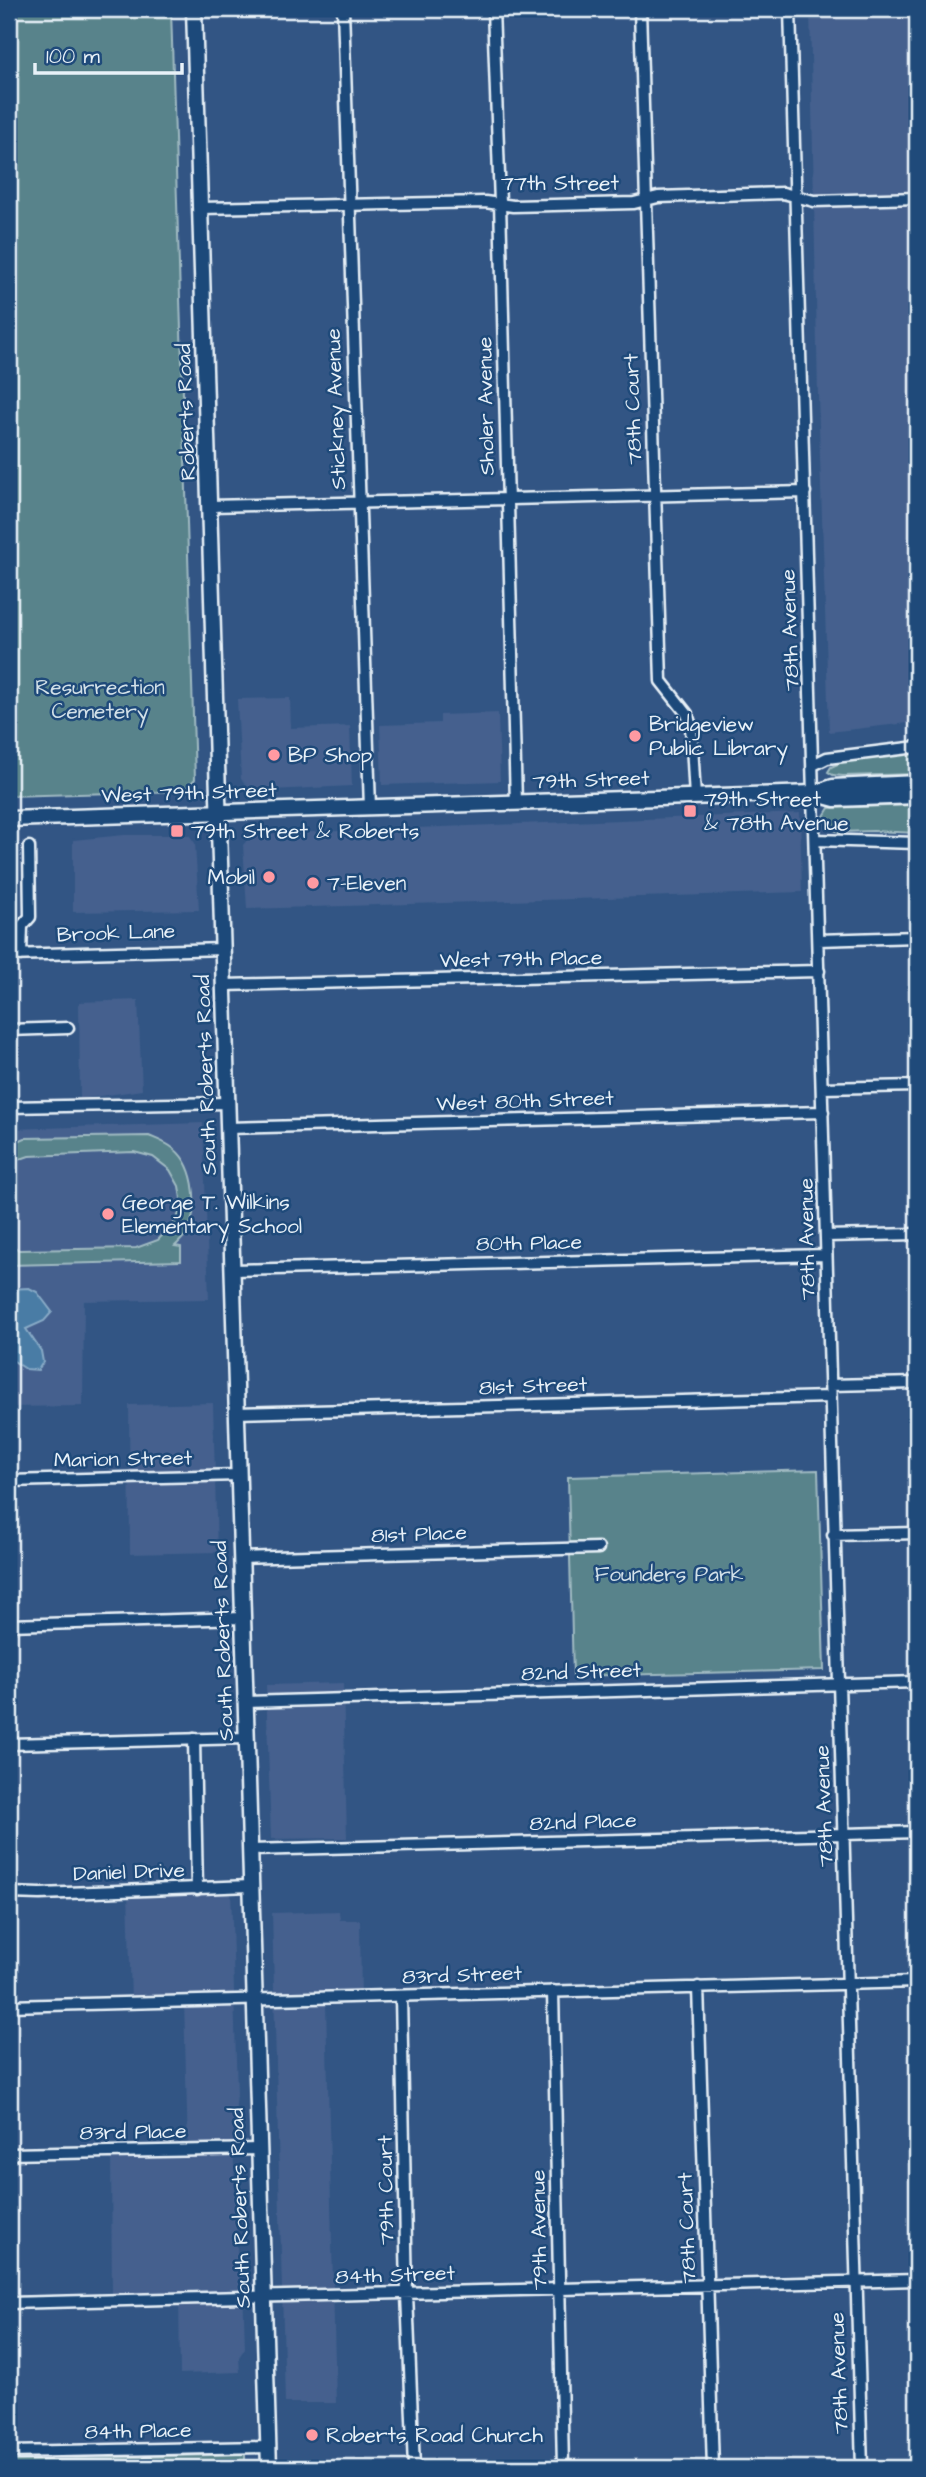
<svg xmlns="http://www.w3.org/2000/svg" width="926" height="2477" viewBox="0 0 926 2477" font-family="'Architects Daughter',sans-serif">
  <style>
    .built { fill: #44618e }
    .green { fill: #58838b; stroke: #a0bac2; stroke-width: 2 }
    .water { fill: #487ba5; stroke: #88aac6; stroke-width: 2 }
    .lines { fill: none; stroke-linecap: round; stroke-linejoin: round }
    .street-casing { stroke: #e8f1f8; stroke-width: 15 }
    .secondary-casing { stroke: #e8f1f8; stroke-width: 19 }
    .street { stroke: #1f4a7a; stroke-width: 10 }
    .secondary { stroke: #1f4a7a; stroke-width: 14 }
    .poi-dot { fill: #ff9aa2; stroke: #1f4a7a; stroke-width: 2.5 }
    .labels { text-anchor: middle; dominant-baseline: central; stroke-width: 5; stroke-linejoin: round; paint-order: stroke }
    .street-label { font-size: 21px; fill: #e8f1f8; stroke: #1f4a7a }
    .park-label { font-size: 21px; fill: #d2e0e8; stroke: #1f4a7a }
    .poi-label { font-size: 21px; fill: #e8f1f8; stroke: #1f4a7a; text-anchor: start }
  </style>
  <rect width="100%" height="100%" fill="#325584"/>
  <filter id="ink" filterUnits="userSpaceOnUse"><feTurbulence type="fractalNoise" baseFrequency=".0143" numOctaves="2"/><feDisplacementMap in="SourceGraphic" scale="14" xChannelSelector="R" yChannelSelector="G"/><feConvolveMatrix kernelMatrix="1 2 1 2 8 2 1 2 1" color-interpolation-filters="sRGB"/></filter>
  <g filter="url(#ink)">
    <path class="built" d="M810,9h107v713l-88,10 -11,-336z
      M290,698l1,30 59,-2 2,60 -100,5 -11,-12 -4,-80z
      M498,713l2,68 -118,4 -2,-60 60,-2v-8z
      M800,813l2,79 -555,17 -4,-64 4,-5 15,-6z
      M124,835h65l6,8 4,67 -126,2v-72z
      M138,1000l4,90 -62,9 -1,-97z
      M203,1123l6,176 -125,2 -1,105 -74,1v-278z
      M213,1403l4,149 -87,2 -1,-149z
      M343,1683l4,155 -76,1 -5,-154z
      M231,1887l6,206 -4,46 5,133 5,9 2,67 -6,9 1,15 -60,2 -1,-75 -67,1 -1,-148 77,-2 -4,-148 -53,1 -3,-112z
      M339,1911l1,9h20l1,84 -35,1 10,398h-51l-13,-490z"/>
    <path class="green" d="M9,9h162l24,770 -12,12 -174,5z
      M917,751v23l-74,2 -10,-1 -5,-3 3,-5 11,-5z
      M917,805v28l-44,-2 -34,1 -11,-5 -4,-11 5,-8z
      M149,1136c7,3 15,6 21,10 25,16 29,56 19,83 -2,6 -9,12 -14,17l6,1v14l-172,4v-22l10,7 117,-2 22,-8 18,-19 6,-16 -3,-19 -9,-16 -17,-13 -19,-5 -105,4 -20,7v-18l16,-7z
      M818,1470l6,200 -251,6 -5,-199z
      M245,2454v14h-236v-7z"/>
    <path class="water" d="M29,1288l8,4 15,20 -8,9 -18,8 15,22 2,11 -5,8 -12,-1 -17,-11v-69z"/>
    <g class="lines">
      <g class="street-casing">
        <path id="street" d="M343,9l27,799
          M493,9l7,194 16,600
          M640,9l21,672 26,33 4,12 4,72
          M790,9l72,2459
          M200,208l285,-6 28,4 121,-3 24,-6 125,-4 31,8 103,-3
          M210,506l595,-14
          M813,765l14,-7 90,-11
          M815,840l102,3
          M818,940l99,-3
          M9,955l215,-6
          M21,955l1,-29 8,-9 -1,-70
          M225,985l594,-14
          M9,1030l59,-2
          M822,1088l95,-2
          M9,1107l219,-4
          M229,1128l594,-16
          M826,1236l91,-2
          M233,1270l593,-15
          M830,1385l87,-2
          M237,1413l593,-16
          M9,1481l230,-6
          M833,1535l84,-2
          M241,1558l357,-10
          M9,1625l234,-7
          M246,1702l671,-20
          M194,1739l3,150
          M9,1744l238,-6
          M250,1850l667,-18
          M9,1893l31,1 211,-8
          M698,1987l15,481
          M553,1991l10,477
          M401,1996l6,298 7,174
          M9,2006l908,-24
          M9,2154l250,-5
          M9,2303l908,-23
          M9,2452l259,-5"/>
      </g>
      <g class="secondary-casing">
        <path id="secondary" d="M194,9l75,2459
          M815,793l18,-6 84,-4
          M9,819l804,-26 22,6 82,-3"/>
      </g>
      <use href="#street" class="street"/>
      <use href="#secondary" class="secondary"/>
    </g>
  </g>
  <g class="poi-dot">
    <circle cx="635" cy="736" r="7"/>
    <circle cx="274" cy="755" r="7"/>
    <rect x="683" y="804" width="14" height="14" rx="3.5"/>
    <rect x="170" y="824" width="14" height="14" rx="3.5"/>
    <circle cx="269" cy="877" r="7"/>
    <circle cx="313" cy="883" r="7"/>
    <circle cx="108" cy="1214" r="7"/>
    <circle cx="312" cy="2435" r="7"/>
  </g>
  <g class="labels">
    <g class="street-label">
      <text x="560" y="183">77th Street</text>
      <text transform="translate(486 406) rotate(-91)">Sholer Avenue</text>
      <text transform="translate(336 409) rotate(-92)">Stickney Avenue</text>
      <text transform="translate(633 409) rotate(-92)">78th Court</text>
      <text transform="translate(186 412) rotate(-92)">Roberts Road</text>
      <text transform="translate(790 630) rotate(-92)">78th Avenue</text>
      <text transform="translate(591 780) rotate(-2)">79th Street</text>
      <text transform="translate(189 793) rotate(-2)">West 79th Street</text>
      <text transform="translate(116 933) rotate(-2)">Brook Lane</text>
      <text transform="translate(521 959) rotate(-1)">West 79th Place</text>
      <text transform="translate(206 1075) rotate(-92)">South Roberts Road</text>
      <text transform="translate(525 1101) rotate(-2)">West 80th Street</text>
      <text transform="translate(807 1239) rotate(-91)">78th Avenue</text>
      <text transform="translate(529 1243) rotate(-1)">80th Place</text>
      <text transform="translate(533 1386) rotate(-2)">81st Street</text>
      <text transform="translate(123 1459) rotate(-1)">Marion Street</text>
      <text transform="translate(419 1534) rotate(-2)">81st Place</text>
      <text transform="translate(223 1641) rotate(-92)">South Roberts Road</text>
      <text transform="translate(581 1672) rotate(-2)">82nd Street</text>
      <text transform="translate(824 1806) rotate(-92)">78th Avenue</text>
      <text transform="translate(583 1822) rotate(-2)">82nd Place</text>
      <text transform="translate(129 1872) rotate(-2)">Daniel Drive</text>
      <text transform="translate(462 1975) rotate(-2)">83rd Street</text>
      <text transform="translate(133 2132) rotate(-1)">83rd Place</text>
      <text transform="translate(386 2190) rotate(-91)">79th Court</text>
      <text transform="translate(240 2208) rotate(-92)">South Roberts Road</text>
      <text transform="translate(687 2228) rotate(-92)">78th Court</text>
      <text transform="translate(539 2230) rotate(-91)">79th Avenue</text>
      <text transform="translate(395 2275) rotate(-2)">84th Street</text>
      <text transform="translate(839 2373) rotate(-92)">78th Avenue</text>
      <text transform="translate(138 2431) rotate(-1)">84th Place</text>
    </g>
    <g class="park-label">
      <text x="100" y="687">Resurrection<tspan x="100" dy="24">Cemetery</tspan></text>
      <text x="669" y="1574">Founders Park</text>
    </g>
    <g class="poi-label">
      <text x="649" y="724">Bridgeview<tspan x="649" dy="24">Public Library</tspan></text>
      <text x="288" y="755">BP Shop</text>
      <text x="704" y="799">79th Street<tspan x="704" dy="24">&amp; 78th Avenue</tspan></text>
      <text x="191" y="831">79th Street &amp; Roberts</text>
      <text x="255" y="877" text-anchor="end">Mobil</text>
      <text x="327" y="883">7-Eleven</text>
      <text x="122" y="1202">George T. Wilkins<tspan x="122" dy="24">Elementary School</tspan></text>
      <text x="326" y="2435">Roberts Road Church</text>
    </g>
  </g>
  <rect width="926" height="2477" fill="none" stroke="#1f4a7a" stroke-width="35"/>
  <rect x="18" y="18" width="891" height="2442" fill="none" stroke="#e8f1f8" stroke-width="2.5" filter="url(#ink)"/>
  <path d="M35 63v10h147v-10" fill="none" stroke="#e8f1f8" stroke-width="3.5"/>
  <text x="46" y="63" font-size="21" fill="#e8f1f8" stroke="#1f4a7a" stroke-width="5" paint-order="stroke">100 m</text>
</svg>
